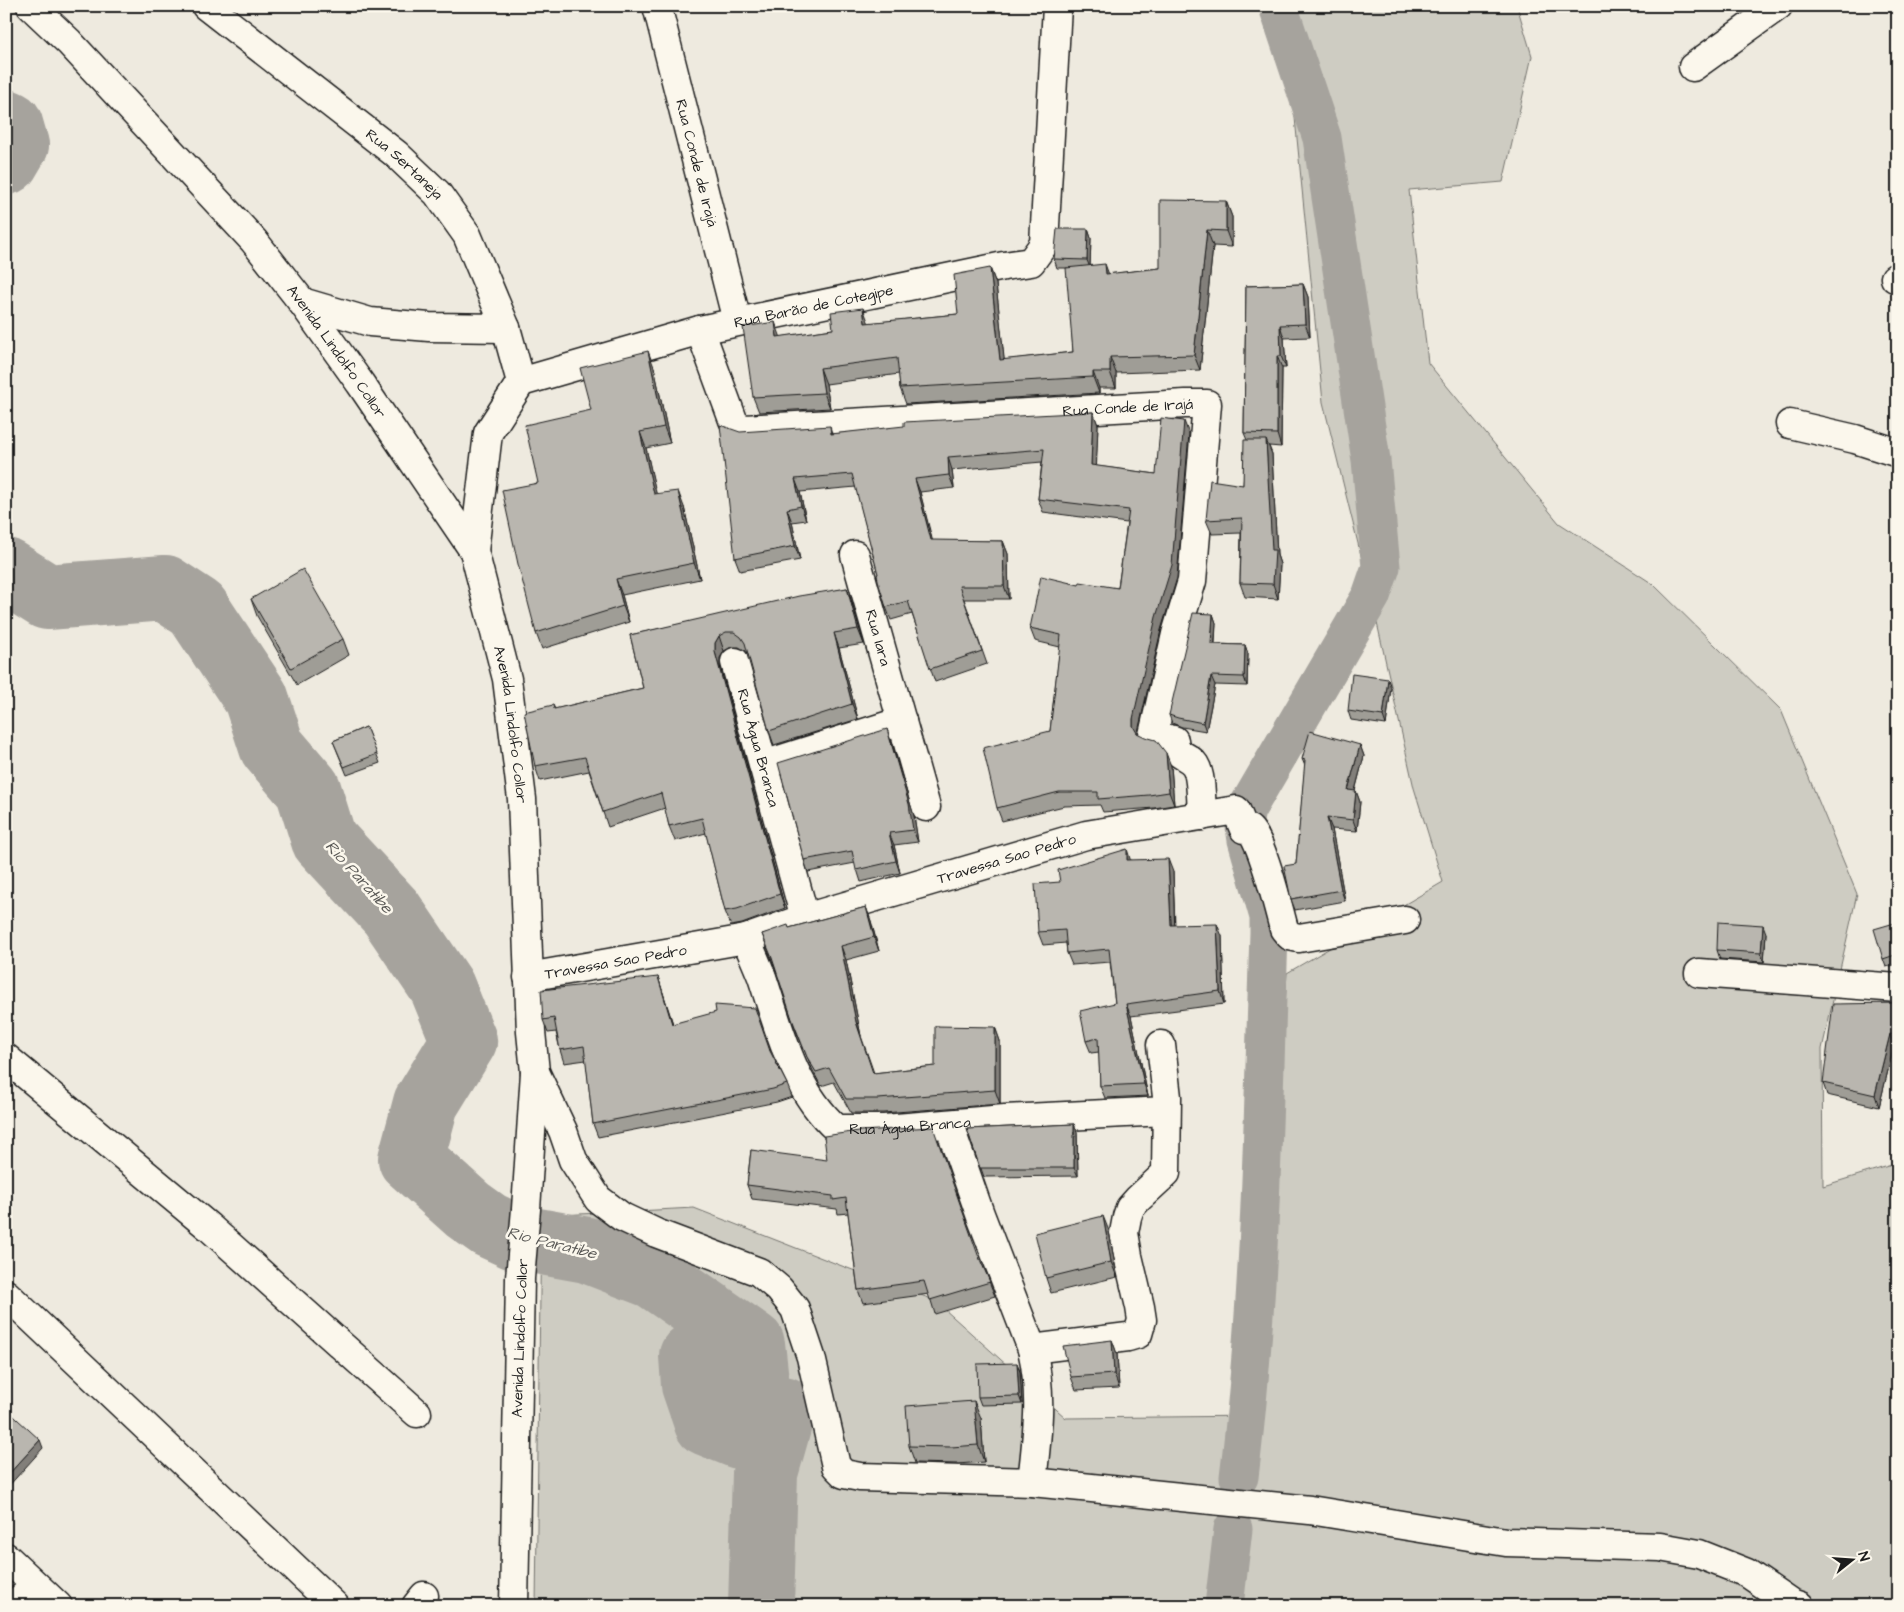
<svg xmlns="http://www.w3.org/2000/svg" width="1904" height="1612" viewBox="0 0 1904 1612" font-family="'Architects Daughter',sans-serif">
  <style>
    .green { fill: #ceccc2; stroke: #75746f }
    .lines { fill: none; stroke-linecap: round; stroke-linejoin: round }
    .canal { stroke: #a6a39d; stroke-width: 39 }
    .river { stroke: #a6a39d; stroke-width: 66 }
    .minor-casing { stroke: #1c1c1c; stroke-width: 31 }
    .secondary-casing { stroke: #1c1c1c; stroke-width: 31 }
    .minor { stroke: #fbf7ec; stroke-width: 28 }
    .secondary { stroke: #fbf7ec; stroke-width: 28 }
    .wall { fill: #9f9d96; stroke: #1c1c1c }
    .shaded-wall { fill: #827f7a; stroke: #1c1c1c }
    .building { fill: #b9b6af; stroke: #1c1c1c }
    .labels { text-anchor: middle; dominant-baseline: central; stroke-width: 5; stroke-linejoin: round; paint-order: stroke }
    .street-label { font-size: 15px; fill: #1c1c1c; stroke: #fbf7ec }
    .water-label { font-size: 16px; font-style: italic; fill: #5a5956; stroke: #fbf7ec }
  </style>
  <rect width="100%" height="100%" fill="#eeeadf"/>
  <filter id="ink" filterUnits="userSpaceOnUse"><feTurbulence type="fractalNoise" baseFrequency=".02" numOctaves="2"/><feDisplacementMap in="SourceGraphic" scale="10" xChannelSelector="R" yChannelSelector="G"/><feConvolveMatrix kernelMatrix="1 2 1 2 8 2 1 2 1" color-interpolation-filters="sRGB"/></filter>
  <g filter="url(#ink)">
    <path class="green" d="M1284,6h233l15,50 -29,126 -94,8 19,173 131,160 94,61 128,126 76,184 -35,155 1,137 75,-23v443h-1362l5,-390 153,-8 148,58 92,34 132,118 193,-2 28,-443 156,-91 -29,-94 -43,-192 -48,-194z"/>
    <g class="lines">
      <path class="canal" d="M1239,1477c22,-180 24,-362 30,-544v-16l-22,-77 -3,-20 2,-10 125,-214 10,-29 -10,-107 -49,-322 -44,-132
        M1224,1606l9,-77"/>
      <path class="river" d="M6,122l4,2 6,21 -10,17
        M6,571l41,26 118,-9 32,21 59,89 16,49 36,42 16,51 67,72 51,75 22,54 -38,62 -15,56 57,51 21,15 26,12 72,13 67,26 98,68 6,55 -66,-43 2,29 13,38 32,13 24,-11 20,-16 -18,64 -4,133"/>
      <g class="minor-casing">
        <g id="minor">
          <path id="s1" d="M206,6l190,148 41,39 30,42 39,93 15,54"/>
          <path id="s2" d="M657,6l80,315"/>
          <path d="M1693,67l85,-61"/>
          <path d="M1895,278l3,1"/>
          <path d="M302,302l68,20 59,5 77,1"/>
          <path id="s3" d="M700,330l33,90 3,5 8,4 441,-25h22l-15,177 -16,53 -23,101 21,5c2,19 13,13 21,25 7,11 6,38 7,51"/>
          <path d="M1790,424l65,15 43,14"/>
          <path id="s4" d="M474,551l14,-118 33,-51 179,-52 304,-64 27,-4 13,-18 13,-238"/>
          <path id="s5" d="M855,555l71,252"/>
          <path id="s6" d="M735,662l70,256"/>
          <path d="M763,765l139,-44"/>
          <path id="s7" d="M746,939c5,12 11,25 16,38 18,54 31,113 75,152h47l121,-10 161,-8"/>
          <path d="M1699,973l199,15"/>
          <path id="s8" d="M528,977l218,-38 59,-21 281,-83 150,-25 8,19h5c12,8 30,81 35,100l6,7 9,2 106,-18"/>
          <path d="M6,1058l203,169 208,186"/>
          <path d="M535,1072l28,59 10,29 25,39 24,18 34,16 103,39 20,17 16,20 16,48 25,109 8,8 16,3 172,5 278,28 196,32 154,5 39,7 48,19 44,30 9,3"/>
          <path d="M949,1125l31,89 52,135c11,47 5,86 0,133"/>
          <path d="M6,1294l329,312"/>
          <path d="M1032,1349l96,-12 10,-3 4,-14 -2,-13 -12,-51 -4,-23 3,-16 3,-9 8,-9 28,-26 1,-76 -6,-52"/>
          <path d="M6,1557l52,49"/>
          <path d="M12,1606l24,-20"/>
          <path d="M416,1606l8,-10"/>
        </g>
      </g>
      <g class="secondary-casing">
        <g id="secondary">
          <path id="s9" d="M31,6l38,36 185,199 48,61 58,81 114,168 33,128 15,120 9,233 4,40 -9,137 -6,69 -6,328"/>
        </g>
      </g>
      <use href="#minor" class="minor"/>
      <use href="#secondary" class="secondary"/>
    </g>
    <path class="wall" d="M1226,201l6,16v30l-19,-1 -13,124 -84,3v15h-17v5l-193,11 -6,-16 -1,-14 -73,10 4,24 -71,4 -6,-15 27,-60 53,-8 36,-6 89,-9 32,-46 6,16 8,76 69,-8 -5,-84h-11l-3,-9 34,-30 3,9 -1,28 18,8 52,-6z
      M1303,284l5,13 2,40 -26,1 2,30h-4l-1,79 -12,-1 3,8 5,101 3,9 -2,35 -33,-2 -5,-14 1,-50 -29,1 -6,-14 37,-35 4,-45 -3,-7 2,-147z
      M654,367l16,76 -24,5 10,46 28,13 16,72 -78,16 7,27 -87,27 -6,-16 2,-150z
      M1093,412l5,13 -2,41 60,8 33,-40 -12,144 -16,52 -23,102v1l33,33 3,39 -20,3 -51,4 -3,-7 -36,1 -62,15 -5,-13 53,-77 10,-84 -25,-6 -5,-13 49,-43 39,3 9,-65 -84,-11 -5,-13 4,-37 -90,8 2,18 -34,4 12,49h71l5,13 1,45h-45l23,65 -52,18 -23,-68 -21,6 -5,-13 -8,-33 -22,-87 -56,5 6,28 -14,2 8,38 -60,11 -5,-13 95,-132 2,8z
      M847,588l5,15 12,41 -25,4 19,71 -84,26 -5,-14 -23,-80 -7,-4h-8l-7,4 -4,7v8l65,242 -43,16 -11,2 -6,-15 -19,-78 -31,8 -6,-15 -4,-18 -57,19 -19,-56 -49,10 -5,-15 18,-61 2,4 88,-21 -13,-53z
      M251,599l92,40 6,16 -52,30 -40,-69z
      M1213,614l3,9 -1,21 30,1 3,9 -1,32 -32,-1 -9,46 -24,-4 -10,-4 -3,-8z
      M1391,688l-5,37 -35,-5 -3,-9z
      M366,727l14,36 -33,12 -14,-34z
      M891,741l23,75 4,26 -24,3 6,28 -39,9 -6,-19 -47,9 -4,-12z
      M1360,745l4,11 -9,35h1l4,11 -3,29 -25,-2 13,72 -50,9 -4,-11 5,-35 9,-98 -3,-7z
      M1131,860l42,12 2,53 47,11 2,68 -93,12 17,80 -43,2 -5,-12 -1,-34 -8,1 -5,-12 29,-38 -5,-41 -38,3 -5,-12 -1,-10 -23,2 -5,-13 22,-50z
      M866,907l5,14 8,30 -33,9 15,76 13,37 61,-7 60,-39 5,14v63l-117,9h-32l-17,-31 -13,4 -8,-15 -16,-38 -23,-67 -12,-32 27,-6z
      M1898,922v42l-12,3 -3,-8z
      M1766,933l-2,29 -44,-3 -3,-9z
      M658,977l15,47 98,27 16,33 5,13 -15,5 -179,35 -5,-13 -7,-64 -22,3 -4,-13 -4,-18 -8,1 -5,-13z
      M1898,1003v44l-4,-1 -15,61 -52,-12 -4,-12z
      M1074,1124l3,8 1,44 -94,1 -17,-48z
      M751,1150l228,107 16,39 -60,18 -6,-20 -66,9 -5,-13 -10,-77 -10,1 -1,-5 -85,-10 -5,-14z
      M1109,1231l8,46 -66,16 -5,-15z
      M1112,1340l5,14 2,34 -43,2 -5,-13z
      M1017,1363l3,9 2,32 -41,1 -3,-8z
      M981,1418l3,44 -27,2 -42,-1 -6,-17z"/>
    <path class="shaded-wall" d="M1226,201l6,16v30l-6,-16z
      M1088,229l3,9 -1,30 -3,-8z
      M1207,230l6,16 -13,124 -6,-15z
      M1105,264l6,16 -5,-6z
      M990,268l6,16 10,92 -6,-16z
      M1303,284l5,13 2,40 -5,-13z
      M863,308l6,16 -4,-1z
      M775,322l6,16 -4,-1z
      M1280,325l4,13 2,30 -5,-12z
      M648,351l6,16 16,76 -6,-16z
      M1277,356l5,12 -1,79 -4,-13z
      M1110,357l6,16v15l-6,-16z
      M820,368l6,16 4,24 -6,-15z
      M1093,372l6,16v5l-6,-16z
      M1093,412l5,13 -2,53 -5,-13z
      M1184,421l5,13 -12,144 -16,52 -23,102v7l-5,-13v-7z
      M640,432l6,16 14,62 -6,-16z
      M1266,440l6,14 5,101 3,9 -2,35 -5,-15z
      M948,457l4,13 2,18 -5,-13z
      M795,479l5,13 6,28 -5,-14z
      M915,479l5,13 16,62 -5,-14z
      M678,491l6,16 16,72 -6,-16z
      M787,509l5,13 8,38 -5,-14z
      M1003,541l5,13 1,45 -5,-13z
      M616,579l6,16 7,27 -6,-16z
      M847,588l5,15 12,41 -6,-15z
      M1213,614l3,9 -2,29 -3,-8z
      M834,633l5,15 19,71 -6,-15z
      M719,636l5,15 -4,7v8l65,242 -5,-14 -65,-242v-9z
      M1245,645l3,9 -1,32 -3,-9z
      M1211,676l4,9 -9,46 -3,-8z
      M1388,679l3,9 -5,37 -3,-9z
      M887,729l4,12 23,75 4,26 -5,-12z
      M1360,745l4,11 -12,46 -4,-12z
      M1166,753l5,13 3,39 -5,-13z
      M1356,791l4,11 -3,29 -4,-11z
      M1327,817l5,12 13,72 -4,-11z
      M889,833l5,12 6,28 -4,-12z
      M1127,849l4,13 -4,-2z
      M1168,859l5,13 2,66 -4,-13z
      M866,907l5,14 8,30 -5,-14z
      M1217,924l5,12 2,68 -4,-13z
      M1763,925l3,8 -2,29 -3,-9z
      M841,946l5,14 15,76 -5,-14z
      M658,977l4,13 15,47 -5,-13z
      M1126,1004l5,12 17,80 -4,-12z
      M995,1027l5,14v63l-5,-14z
      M1890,1034l4,12 -15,61 -4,-12z
      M1074,1124l3,8 1,44 -4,-8z
      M1103,1216l6,15 8,46 -6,-15z
      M1112,1340l5,14 2,34 -5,-14z
      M1017,1363l3,9 2,32 -3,-8z
      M974,1401l7,17 3,44 -6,-17z
      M40,1440l3,8 -37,41v-12z"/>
    <path class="building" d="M1160,200l66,1v30l-19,-1 -13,125 -84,2v15h-17v5l-193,11 -3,-30 -77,10 4,25 -71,4 -10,-70 32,-5 2,15 56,-8 -2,-17 32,-4 2,15 93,-9 -4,-39 36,-7 10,92 73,-8 -7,-84 39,-4 1,10 54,-6z
      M1057,229h31l-1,31 -33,-1z
      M1303,284l2,40 -25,1 1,31h-4v78l-33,-1 2,-147z
      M648,351l16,76 -24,5 14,62 24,-3 16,72 -78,16 7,27 -87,27 -18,-69 -16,-74 36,-7 -13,-58 66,-15 -11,-42z
      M1093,412l-2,53 65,9 5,-56 23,3 -12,144 -16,52 -23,102v7l4,7 8,4 11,3 10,13 3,39 -20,3 -51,4v-7h-39l-62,16 -14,-60 67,-17 11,-96 -31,-7 11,-52 38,9 1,-3 38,6 11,-78 -91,-11 6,-50 -96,8 1,18 -34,4 16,61 72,1 1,45h-45l23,65 -52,18 -22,-68 -22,6 -7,-22 -2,-10 1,-1 -26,-100 -57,5 6,27 -14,3 8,37 -60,12 -15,-133 20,7 90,-6 1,8 73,-8v-4z
      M1244,440h22l6,110h3l-2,34 -33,-1 2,-65 -36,2 4,-40 33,5z
      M303,569l40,70 -52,29 -40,-69z
      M847,588l11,41 -24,4 18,71 -83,27 -24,-88 -4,-6 -7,-5h-8l-7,4 -4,7v9l65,242 -43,15 -12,2 -23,-93 -33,8 -8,-33 -58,19 -18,-55 -50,9 -11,-54 29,-7 1,4 89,-21 -13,-53 169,-39z
      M1193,613l20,1 -2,30 34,1 -1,32 -33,-1 -8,47 -25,-5 -9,-3z
      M1352,674l36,5 -5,37 -35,-5z
      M366,727l11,27 -33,13 -11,-26z
      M887,729l22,75 4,26 -24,3 7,28 -40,9 -4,-19 -48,9 -26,-97z
      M1310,731l50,14 -12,45 8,1 -3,29 -26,-3 14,73 -50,9 -7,-33 12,-2 9,-104 -3,-1z
      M1127,849v11l41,-1 3,66 46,-1 3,67 -94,13 18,80 -44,2 -2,-48 -12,3 -6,-30 35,-8 -6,-54 -42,4 -2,-23 -27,2 -3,-48 25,-2 -2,-12z
      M866,907l8,30 -33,9 15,76 17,51 62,-7v-40l60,1v63l-117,9h-32l-17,-31 -13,4 -9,-15 -15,-38 -20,-61 -10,-24 26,-9 1,3z
      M1718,922l45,3 -2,28 -44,-3z
      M1898,922v32l-15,5 -9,-30z
      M658,977l14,47 44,-12 -1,-7 40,3 15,43 17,33 -14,5 -180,35 -9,-78 -24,4 -6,-32 -11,2 -2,-30z
      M1898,1003v32l-8,-1 -15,61 -52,-12 10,-79z
      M1074,1124v44h-94l-13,-39z
      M933,1127l45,128 12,27 -60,18 -6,-19 -66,9 -12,-92 -13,2v-4l-86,-11 4,-35 76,10 -3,-24 35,-5z
      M1103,1216l8,46 -65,16 -11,-45z
      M1112,1340l2,34 -43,3 -8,-31z
      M1017,1363l2,33 -41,1 -1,-33z
      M974,1401l4,44 -27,2 -42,-1 -3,-40z
      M6,1409l34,31 -34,37z"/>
  </g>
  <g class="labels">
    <g class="street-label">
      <text stroke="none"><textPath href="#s2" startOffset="162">Rua Conde de Irajá</textPath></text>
      <text stroke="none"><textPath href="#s1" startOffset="254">Rua Sertaneja</textPath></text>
      <text stroke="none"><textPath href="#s4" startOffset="482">Rua Barão de Cotegipe</textPath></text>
      <text stroke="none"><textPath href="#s9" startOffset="462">Avenida Lindolfo Collor</textPath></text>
      <text stroke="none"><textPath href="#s3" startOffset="495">Rua Conde de Irajá</textPath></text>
      <text stroke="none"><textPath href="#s5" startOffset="86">Rua Iara</textPath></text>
      <text stroke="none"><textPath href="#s9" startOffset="882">Avenida Lindolfo Collor</textPath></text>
      <text stroke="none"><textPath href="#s6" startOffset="89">Rua Água Branca</textPath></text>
      <text stroke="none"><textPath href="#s8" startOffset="494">Travessa Sao Pedro</textPath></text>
      <text stroke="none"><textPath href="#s8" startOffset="89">Travessa Sao Pedro</textPath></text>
      <text stroke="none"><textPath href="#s7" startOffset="286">Rua Água Branca</textPath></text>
      <text transform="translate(520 1338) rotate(-88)">Avenida Lindolfo Collor</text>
    </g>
    <g class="water-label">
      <text transform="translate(359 877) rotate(48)">Rio Paratibe</text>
      <text transform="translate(552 1243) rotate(14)">Rio Paratibe</text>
    </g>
  </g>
  <rect width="1904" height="1612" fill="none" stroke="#fbf7ec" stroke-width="25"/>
  <rect x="12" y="12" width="1879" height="1587" fill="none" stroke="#1c1c1c" stroke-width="2" filter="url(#ink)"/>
  <g transform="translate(1852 1560) rotate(73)" stroke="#fbf7ec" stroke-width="4" paint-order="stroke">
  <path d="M0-4L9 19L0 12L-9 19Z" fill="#1c1c1c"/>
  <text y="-8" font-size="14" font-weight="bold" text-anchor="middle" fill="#1c1c1c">N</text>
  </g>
</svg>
